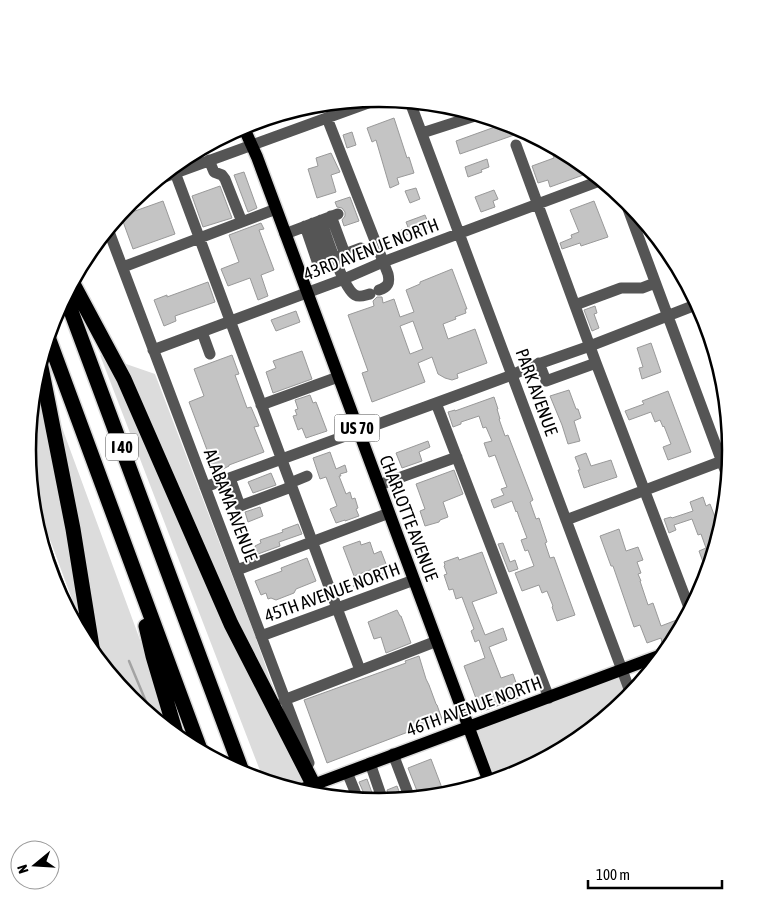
<svg xmlns="http://www.w3.org/2000/svg" width="758" height="900" viewBox="0 0 758 900" font-family="'Asap Condensed',sans-serif">
  <style>
    .green { fill: #dcdcdc }
    .lines { fill: none; stroke-linecap: round; stroke-linejoin: round }
    .stream { stroke: #a3a3a3; stroke-width: 2.5 }
    .building { fill: #c4c4c4; stroke: #999; fill-rule: evenodd }
    .major-casing { stroke: #dbdbdb; stroke-width: 15 }
    .highway-casing { stroke: #dbdbdb; stroke-width: 18 }
    .path { stroke: #777; stroke-width: 2; stroke-dasharray: 1 2.5; stroke-linecap: butt }
    .minor { stroke: #555; stroke-width: 11 }
    .major { stroke: #000; stroke-width: 12 }
    .highway { stroke: #000; stroke-width: 15 }
    .labels { text-anchor: middle; dominant-baseline: central; stroke-width: 4; stroke-linejoin: round; paint-order: stroke }
    .shield { fill: #fff; stroke: #4c4c4c; stroke-width: 1 }
    .shield-label { font-size: 16px; font-weight: bold; fill: #000 }
    .street-label { font-size: 18px; fill: #000; stroke: #fff }
    .rim { fill: none; stroke: #000; stroke-width: 2.5 }
  </style>
  <rect width="100%" height="100%" fill="#fff"/>
  <path class="green" d="M100,355l55,19 99,259 57,162 -47,-14z
    M39,365l111,302 19,63 -39,-32 -32,-39 -15,-30 -51,-138 -4,-41 6,-69z
    M623,670l9,24 -5,5 -53,43 -61,33 -24,7 -20,-56z"/>
  <g class="lines">
    <path class="stream" d="M129,661l23,55"/>
  </g>
  <path class="building" d="M394,118l13,40 2,-1 5,16 -17,5 2,6 -9,4 -14,-48 -4,2 -5,-14z
    M506,123l8,3 3,8 -57,20 -4,-13z
    M352,132l4,13 -9,3 -4,-13z
    M556,148l19,10 7,6 4,10 -36,13 -2,-7 -10,3 -6,-17 22,-8 -3,-8z
    M331,153l9,19 -9,3 5,17 -19,6 -9,-29 10,-3 -2,-8z
    M487,159l2,8 -8,3 1,2 -14,5 -3,-10z
    M244,172l13,36 -9,4 -14,-37z
    M220,186l12,32 -29,9 -11,-31z
    M416,188l4,11 -10,4 -5,-12z
    M494,190l4,9 -5,2 2,6 -14,5 -6,-15z
    M350,197l9,24 -15,5 -2,-6 3,-4v-4l-3,-4 -5,-1 -2,-5z
    M163,201l12,33 -42,15 -12,-33z
    M594,201l14,36 -27,9 -1,-3 -18,6 -2,-6 12,-5 -1,-3 8,-3 -9,-22z
    M425,215l5,12 -27,9 -2,-6 7,-3 -2,-5z
    M261,223l3,6 -5,1 15,40 -13,5 7,21 -10,4 -8,-22 -22,8 -7,-17 18,-7 -10,-27z
    M452,269l15,40h-2l1,4 -11,4 1,2 -13,5 5,15 27,-10 12,34 -30,11 1,4 -6,2 -7,-2 -7,-4 -6,-17 -14,6 7,19 -53,20 -10,-29 6,-2 -20,-56 26,-9 -1,-5 4,-4h5l1,6 11,-4 6,18 14,-5 -8,-22 14,-6v-2zM413,321l10,28 -13,5 -10,-28z
    M208,282l7,20 -40,14 1,5 -12,5 -10,-26 13,-5v2z
    M595,306l2,7 -3,1 5,14 -7,3 -8,-21z
    M296,311l4,11 -24,9 -5,-11z
    M651,343l10,29 -19,7 -3,-11 4,-1 -6,-19z
    M302,351l10,28 -39,14 -7,-21 10,-4 -3,-7z
    M232,355l7,19 -4,1 12,33 4,-1 8,19 -5,1 10,25 -35,13v1l-8,4v2l-6,2 -6,-16h1l-21,-56 15,-6 -10,-27z
    M569,390l7,19h2l3,9 -7,3 6,20 -12,3 -6,-19 -12,-29z
    M668,391l23,61 -23,8 -5,-13 8,-3 -7,-18 -1,1 -3,-7 -5,2 -4,-10 -22,8 -4,-9 19,-7 -2,-3z
    M310,395l3,8 3,-1 11,29 -21,7 -4,-10 -4,2 -5,-14 4,-1 -2,-5 3,-1 -3,-9z
    M494,397l4,12h-1l3,10h-1l6,17 3,-1 25,65 -3,2 6,17 3,-1 8,24 -2,1 5,15 4,-1 21,58 -18,6 -5,-14 1,-1 -6,-15 -5,2 -3,-8 -17,6 -7,-18 19,-7 -6,-16 -3,1 -4,-11 6,-2 -8,-21 -2,-6 -1,1 -4,-11 -18,7 -3,-8 13,-5 -3,-6 6,-2 -12,-32 -6,2 -5,-14 8,-2 -6,-14 -3,1 -4,-12 -18,6v2l-8,3 -5,-15 7,-2v1z
    M428,441l2,6 -11,5 3,9 -20,7 -6,-15z
    M330,452l6,17 9,-4 2,7 -7,2 1,2h-2l7,18 4,-2 2,7 3,-1 3,10 -2,1 3,7 -14,5v-1l-9,3 -6,-14 7,-3 -11,-29 -6,2 -7,-21z
    M586,453l5,13 20,-6 6,17 -33,11 -6,-18h2l-5,-13z
    M454,470l9,24 -20,8 5,15 -8,3 -1,2 -14,4 -5,-15 5,-2 -9,-25z
    M271,473l5,12 -23,8 -5,-11z
    M703,497l3,9 4,-2 10,26 -13,43 -8,-22 7,-3 -5,-14 -3,1 -6,-16 -18,6 2,5 -7,3 -5,-14 7,-2 1,1 21,-7 -3,-9z
    M260,507l3,9 -15,6 -3,-10z
    M298,524l4,10 -23,8 1,4 -22,8 -3,-8 6,-3 -1,-3 23,-8 -1,-2z
    M619,529l7,22 12,-4 5,13 -6,2 4,11 -3,1 3,7h-1l8,24 5,-2 8,23 26,-10 -12,22 -13,5 -1,-5 -14,5 -7,-18 -6,2 -21,-61h-2l-11,-30z
    M360,541l1,4 9,-3 4,12 7,-3 5,13 -32,12 -11,-29z
    M503,543l7,19 5,-2 3,9 -9,3 -11,-28z
    M482,552l15,41 -25,9 13,33 18,-7 4,12 -18,7 12,31 12,-4 8,23 -40,15 -17,-46 21,-8 -6,-18 -4,2 -4,-11 3,-2 -12,-32 -6,2 -3,-10 -4,1 -5,-15 3,-1 -3,-8 1,-1 -1,-3 14,-5 1,3z
    M307,558l9,23 -20,8 -2,4 -18,7 -5,-2 -3,1 -2,-6 -5,2 -6,-14 27,-10 -1,-3z
    M397,610l3,6h1l10,27 -25,10 -5,-16 -7,2 -6,-17z
    M419,656l7,23 3,6 7,19 1,1 5,14 -115,44 -23,-63 102,-37 -1,-2z
    M431,759l11,29 -23,8 -11,-28z
    M367,779l8,22 -10,-1v-4l-6,-14z
    M397,786l5,13 -12,1 -3,-10z"/>
  <g class="lines">
    <g class="major-casing">
      <path id="major" d="M243,126l14,31 232,625
        M297,791l367,-137"/>
    </g>
    <g class="highway-casing">
      <path id="highway" d="M72,282l52,97 107,245 82,160
        M65,295l178,479
        M48,337l153,415
        M40,362l33,167 20,124
        M146,626l7,30 24,81"/>
    </g>
    <path class="path" d="M353,586l41,-16"/>
    <path class="minor" d="M410,102l221,592
      M327,118l61,156c2,9 0,13 -9,16
      M422,133l56,-18
      M516,145l80,218 94,247
      M209,160l5,12 8,3 3,4 17,43
      M173,167l187,503
      M156,180l223,-81
      M624,198l104,280
      M331,216l14,38
      M321,220c5,15 22,68 34,75 5,3 10,0 15,-1
      M313,223l14,38
      M305,226l13,38 43,-16
      M108,229l201,534
      M285,234l53,-20
      M123,267l153,-58
      M575,305l46,-17h21l13,-5
      M202,332l8,22
      M153,350l191,-71 39,-17 219,-82
      M539,363l7,18 50,-18
      M436,403l113,295
      M261,405l77,-28
      M230,478l10,28 51,-19
      M290,483l17,-7
      M379,485l78,-28
      M205,487l231,-84 76,-28 15,-7 63,-22 108,-42
      M34,517l35,95
      M566,520l164,-62
      M237,570l152,-57
      M261,636l153,-56
      M284,700l153,-59
      M393,754l16,42
      M370,763l13,38
      M347,772l11,27"/>
    <use href="#major" class="major"/>
    <use href="#highway" class="highway"/>
  </g>
  <g class="labels">
    <g class="shield">
      <rect x="334.5" y="414.5" width="45" height="27" rx="4"/>
      <rect x="106" y="433.5" width="32" height="27" rx="4"/>
    </g>
    <g class="shield-label">
      <text x="357" y="428">US 70</text>
      <text x="122" y="447">I 40</text>
    </g>
    <g class="street-label">
      <text transform="translate(371 249) rotate(-21)">43RD AVENUE NORTH</text>
      <text transform="translate(537 392) rotate(70)">PARK AVENUE</text>
      <text transform="translate(231 505) rotate(69)">ALABAMA AVENUE</text>
      <text transform="translate(409 518) rotate(69)">CHARLOTTE AVENUE</text>
      <text transform="translate(332 592) rotate(-20)">45TH AVENUE NORTH</text>
      <text transform="translate(474 706) rotate(-20)">46TH AVENUE NORTH</text>
    </g>
  </g>
  <path d="M0 0H758V900H0ZM36 450a343 343 0 1 1 686 0a343 343 0 1 1-686 0Z" fill="#fff" fill-rule="evenodd"/>
  <path class="rim" d="M36 450a343 343 0 1 1 686 0a343 343 0 1 1-686 0Z"/>
  <g transform="translate(35 865) rotate(252)"><circle r="24" fill="#ffffff" stroke="#999999"/>
  <path d="M0-4L9 19L0 12L-9 19Z" fill="#000000"/>
  <text y="-8" font-size="14" font-weight="bold" text-anchor="middle" fill="#000000">N</text>
  </g>
  <path d="M588 880v8h134v-8" fill="none" stroke="#000000" stroke-width="2.5"/>
  <text x="596" y="880" font-size="15" fill="#000000" stroke="#ffffff" stroke-width="4" paint-order="stroke">100 m</text>
</svg>
